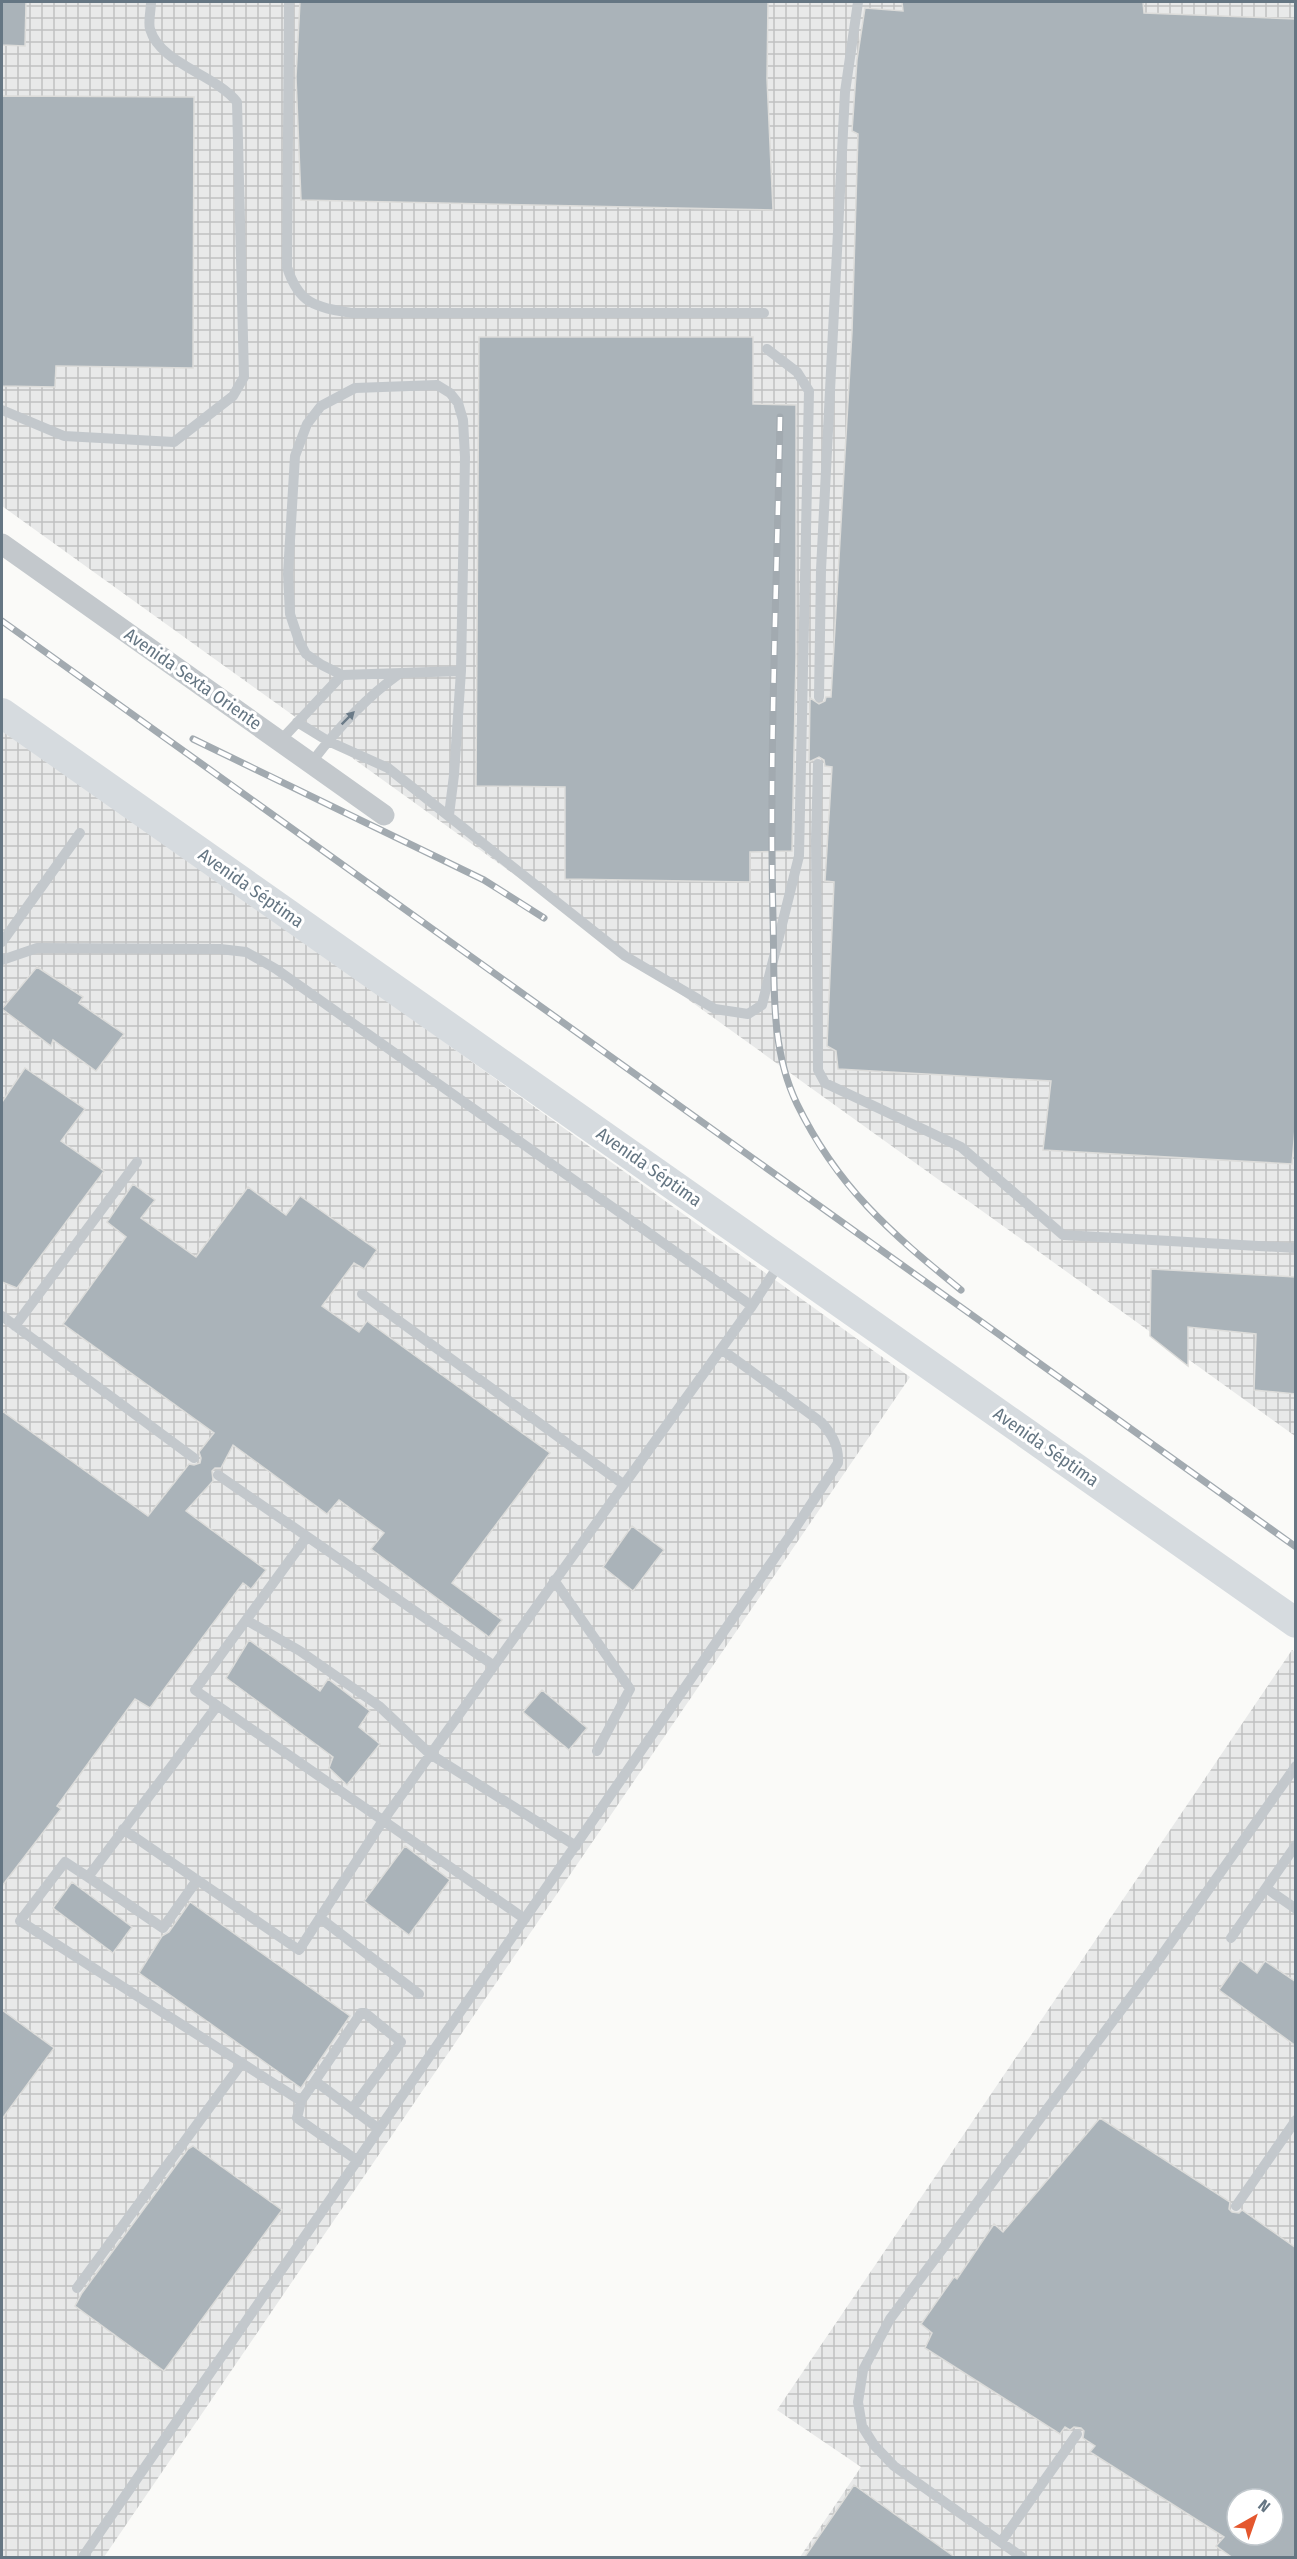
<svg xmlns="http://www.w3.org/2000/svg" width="1297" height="2559" viewBox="0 0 1297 2559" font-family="'Fira Sans Condensed',sans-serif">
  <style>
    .industrial { fill: url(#industrial-grid); fill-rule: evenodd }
    .building { fill: #aab3b9; stroke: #dcdcda; stroke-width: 1.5; fill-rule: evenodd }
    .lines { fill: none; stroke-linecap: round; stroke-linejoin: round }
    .lane { stroke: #c3c8cc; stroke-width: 10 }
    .street { stroke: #c3c8cc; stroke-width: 21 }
    .secondary { stroke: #d6dbdf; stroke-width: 30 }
    .rail-casing { stroke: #a2aab0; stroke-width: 7 }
    .rail { stroke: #fff; stroke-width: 4.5; stroke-dasharray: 14; stroke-linecap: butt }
    .oneway { fill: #6a7a87 }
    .labels { text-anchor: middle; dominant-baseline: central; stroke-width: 6; stroke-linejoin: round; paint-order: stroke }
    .street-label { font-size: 18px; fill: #657683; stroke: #fff }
  </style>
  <defs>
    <pattern id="industrial-grid" width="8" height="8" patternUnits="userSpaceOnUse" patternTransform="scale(1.5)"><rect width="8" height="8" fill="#e8e9e9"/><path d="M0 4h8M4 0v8" fill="none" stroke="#c0c1c2"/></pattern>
  </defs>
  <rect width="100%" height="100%" fill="#fafaf8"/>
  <path class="industrial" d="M2,2h1293v1434l-1293,-930z
    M2,724l908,653 -806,1180h-102z
    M1292,1650l4,3 -1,904h-495l61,-90 -84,-57zM1237,2499h36v36h-36z"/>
  <path class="building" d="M2,2h24l-1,44 -23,-1z
    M300,2h468l-1,77 6,131 -472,-10 -5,-123z
    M902,2h241l1,11 152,6v1098l-4,47 -249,-14 8,-69 -213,-12 -2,-18 -9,-5 7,-164 -9,-1 7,-114 -7,-1 -1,-6 -5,-3 -10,5 1,-64 9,6 6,-3 1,-4h5l21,-365 6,-198 -6,-3 5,-71 8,-52 38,3z
    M2,96l192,1 -1,271 -137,-2 -1,21 -53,-1z
    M479,337h274v67l43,1v252l-4,194 -42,1v30l-185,-3v-92l-89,-1z
    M37,967l46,30 -4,6 45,31 -28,37 -43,-31 -2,6 -49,-37z
    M25,1068l60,41 -24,32 43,30 -87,117 -15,-6v-180z
    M133,1184l22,16 -14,18 55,39 52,-70 38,28 14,-19 77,54 -13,19 -10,-6 -32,43 37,26 8,-11 183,132 -98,130 50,37 -13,17 -118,-88 13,-16 -45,-33 -12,14 -94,-69 -12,23h-6l-3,3 1,10 -27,30 80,59 -15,19 -8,-6 -93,125 -15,-9 -78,107 4,3 -59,77v-475l146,105 41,-52 5,1 6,-2 1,-5 -2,-6 15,-19 -151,-109 63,-87 -19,-15z
    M1151,1269l145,8v117l-42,-4 2,-56 -68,-7v39l-38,-30z
    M632,1526l32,24 -31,41 -30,-24z
    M249,1640l71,51 8,-12 42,32 -11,16 21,17 -33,41 -18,-17 4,-11 -107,-79z
    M542,1690l45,38 -18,22 -46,-38z
    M405,1846l45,34 -41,55 -45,-34z
    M72,1882l60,45 -19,26 -60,-45z
    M190,1902l160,114 -49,72 -162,-115 23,-37 7,-4z
    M1240,1960l17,13 8,-12 31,21v64l-77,-56z
    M2,2010l52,38 -52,71z
    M1100,2118l130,84 -1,7 3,3 7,1 3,-3 54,38v310h-63l-17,-12 8,-9 -134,-85 5,-6 -12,-8 1,-7 -3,-3 -7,-1 -4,3 -5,-3 -5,7 -135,-86 7,-15 -11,-9 33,-47 3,2 37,-55 9,8zM1237,2499h36v36h-36z
    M193,2146l89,64 -118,161 -89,-65 7,-13 106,-144z
    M854,2485l102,73h-152z"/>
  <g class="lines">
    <path class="lane" d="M289,2l-2,265c12,38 29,40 65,46h412
      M2,410l62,26 110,6 59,-46 11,-19 -7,-275c-22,-28 -77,-38 -87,-73 -2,-7 1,-19 1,-27
      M819,697l2,-127 24,-478 13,-90
      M297,722l31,19 60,27 237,188 90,53 33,5 14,-9 37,-149 10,-465 -12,-19 -30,-23
      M280,741l62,-66
      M311,763c26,-34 53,-64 88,-89
      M818,764l-2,76 2,230 7,13 136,64 102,88 233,13
      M449,815l5,-40 7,-104 -119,4 -20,-10 -16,-11 -7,-13 -9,-27 -2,-40 7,-118 12,-32 14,-18 34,-18 82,-3 13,8 8,10 5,17 2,37 -4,214
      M2,942l78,-109
      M2,960l35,-12 183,1 26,3 30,17 476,337
      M362,1294l261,190
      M2,1316l192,142
      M15,1326l122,-164
      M218,1475l275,190
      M306,1538l-111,152 330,229
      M554,1580l76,109 -33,62
      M246,1620l54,31 79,55 51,48 146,92
      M217,1706l-129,171 -23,-15 -45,59 281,180
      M123,1829l176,121 83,-128 370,-516 28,-43
      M88,1877l75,51 34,-48
      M1266,1888l30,21
      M320,1918l99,76
      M1231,1938l65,-93
      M315,2081l46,-68h4l36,29 -49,67
      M358,2161l-61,-43 4,-17 14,-20 64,48
      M1236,2206l60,-86
      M77,2288l165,-225
      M1001,2542l76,-108
      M82,2558l714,-1031 42,-64c1,-17 -6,-29 -17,-41l-100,-73
      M1023,2558l-129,-92 -20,-21 -12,-19 -4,-24 5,-32 27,-51 267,-357 139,-196"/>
    <path class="street" d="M2,544l382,271"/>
    <path class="secondary" d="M2,713l1294,910"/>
    <g class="rail-casing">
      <path id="rail" d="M780,417c-3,167 -11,334 -7,501 2,62 -4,128 24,186 41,84 93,128 164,186
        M2,621l1294,926
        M193,739l291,141 60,38"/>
    </g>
    <use href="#rail" class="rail"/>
  </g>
  <defs><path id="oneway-solid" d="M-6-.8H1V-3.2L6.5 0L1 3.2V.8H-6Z" transform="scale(1.5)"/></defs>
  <use class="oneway" href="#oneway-solid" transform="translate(348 718) rotate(-45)"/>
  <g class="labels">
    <g class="street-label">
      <text transform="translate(193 679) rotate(35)">Avenida Sexta Oriente</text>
      <text transform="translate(251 888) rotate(35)">Avenida Séptima</text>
      <text transform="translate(649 1167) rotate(35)">Avenida Séptima</text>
      <text transform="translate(1046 1447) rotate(35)">Avenida Séptima</text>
    </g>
  </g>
  <rect width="1297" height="2559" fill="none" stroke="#657683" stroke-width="6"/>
  <g transform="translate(1255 2517) rotate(40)"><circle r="28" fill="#ffffff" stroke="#c1c8cd" stroke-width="1.5"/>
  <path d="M0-4.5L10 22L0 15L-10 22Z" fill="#e4572e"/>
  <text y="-9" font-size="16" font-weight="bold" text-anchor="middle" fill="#657683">N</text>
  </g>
</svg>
